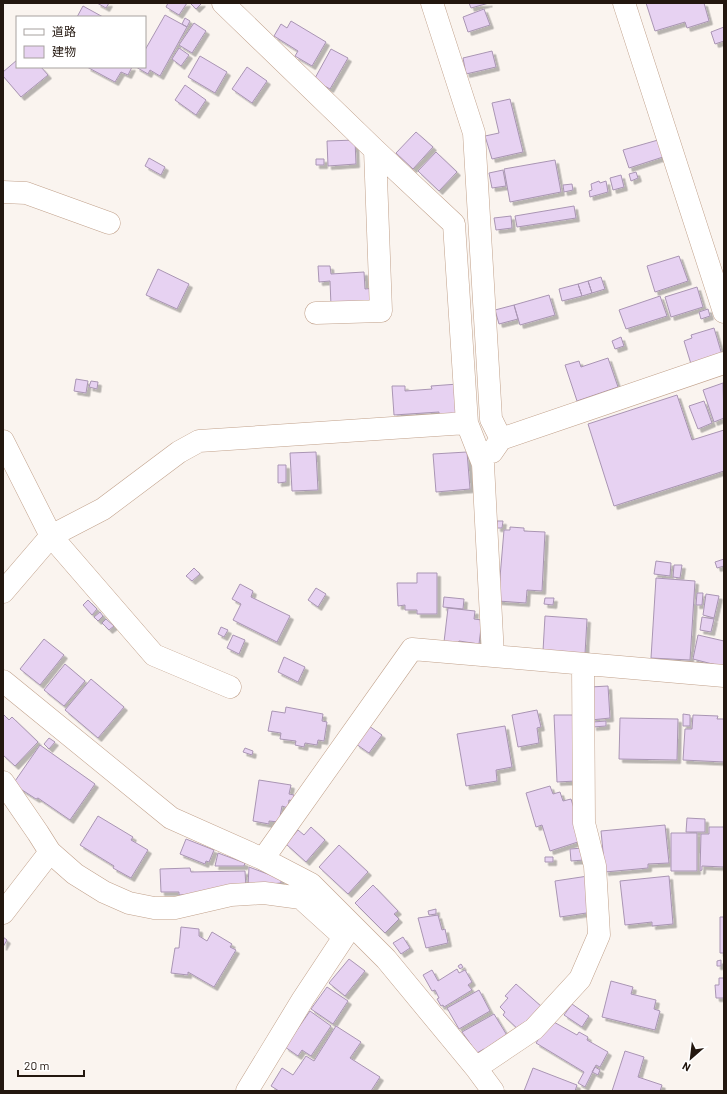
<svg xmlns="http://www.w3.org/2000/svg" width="727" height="1094" viewBox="0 0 727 1094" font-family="Barlow,'Noto Sans JP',sans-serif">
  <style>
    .building { fill: #e7d2f2; stroke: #a995b3; filter: url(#shadow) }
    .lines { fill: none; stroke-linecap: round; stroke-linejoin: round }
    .street-casing { stroke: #c1a18b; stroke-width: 23 }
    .street { stroke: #fff; stroke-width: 22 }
  </style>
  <defs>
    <filter id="shadow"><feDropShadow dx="3.5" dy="3.5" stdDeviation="0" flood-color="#0004"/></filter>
  </defs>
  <rect width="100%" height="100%" fill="#faf4ef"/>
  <path class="building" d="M97,3h12l-3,5z
    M168,3h19l-8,12 -13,-8z
    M190,3h12l-6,6z
    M469,3h20l-18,5z
    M646,3h58l5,18 -22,7 -2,-6 -30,9z
    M83,6l20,11h-26z
    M484,9l6,16 -22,7 -5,-15z
    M165,15l22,12 -27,49 -10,-6 -2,4 -12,-7h9v-17z
    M185,18l5,3 -3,6 -5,-3z
    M291,21l35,21 -14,24 -17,-10 3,-5 -24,-15 7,-12 6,4z
    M194,23l12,8 -14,22 -13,-8z
    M724,27v14l-9,3 -4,-12z
    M179,48l10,7 -8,11 -9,-7z
    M331,49l17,9 -18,31 -16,-9z
    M492,51l4,16 -30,7 -3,-16z
    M200,56l27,16 -12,21 -27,-16z
    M17,60v7h24l7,8 -27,22 -18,-21v-4z
    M87,67h45l-4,8 -7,-3 -6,10z
    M247,67l20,14 -15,22 -20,-14z
    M185,85l21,15 -10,15 -21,-15z
    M510,99l13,53 -31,7 -7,-23 14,-3 -7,-30z
    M416,132l17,15 -20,22 -17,-16z
    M355,140l1,24 -28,2 -1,-25z
    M658,140l5,17 -34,11 -6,-18z
    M436,152l21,20 -18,19 -21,-20z
    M149,158l16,9 -4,8 -16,-9z
    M316,159h8v6h-8z
    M555,160l6,32 -51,10 -6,-33z
    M503,170l3,16 -14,2 -3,-15z
    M636,172l2,6 -7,3 -2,-7z
    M621,175l3,12 -11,3 -3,-12z
    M599,181l1,2 6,-2 2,11 -18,5 -1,-6 3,-1 -1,-6z
    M572,184l1,6 -9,2 -1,-7z
    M574,206l2,12 -59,9 -2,-11z
    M511,216l1,12 -16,2 -2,-12z
    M679,256l9,25 -33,11 -8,-26z
    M318,266h12l1,8 33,-2 1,17 10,-1 1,15 -45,3 -1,-25 -11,1z
    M158,269l31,15 -12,25 -31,-14z
    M601,277l4,12 -13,4 -4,-12z
    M588,281l4,12 -10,3 -4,-12z
    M578,284l4,12 -20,5 -3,-12z
    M697,287l6,20 -32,10 -6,-20z
    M549,295l6,20 -35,10 -6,-20z
    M660,296l7,20 -41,13 -7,-19z
    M514,305l4,14 -19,5 -4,-14z
    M708,309l2,7 -9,3 -2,-7z
    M714,328l8,27 -31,9 -7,-23 8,-3 -1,-3z
    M621,337l3,9 -9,3 -3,-8z
    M608,358l10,29 -41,14 -12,-36 14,-4 2,6z
    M76,379l12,2 -2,12 -12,-2z
    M91,381l7,1 -1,7 -8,-2z
    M723,383l1,35 -10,4 -11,-32z
    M458,384l1,31 -20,1v-4l-45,3 -2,-29h13v5l27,-2 -1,-3z
    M677,395l15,45 32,-10v41l-110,35 -26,-82z
    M704,401l8,22 -14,6 -9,-23z
    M316,452l2,38 -26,1 -2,-38z
    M467,452l3,37 -34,3 -3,-38z
    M278,465h8v17l-8,1z
    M497,521h6l-1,7h-5z
    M510,527l14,1v3l21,1 -3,59 -15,-1 -1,13 -28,-2 6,-71h6z
    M724,559v7l-7,2 -2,-6z
    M656,561l15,2 -1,13 -16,-2z
    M674,565h8l-2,13 -7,-1z
    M194,568l6,6 -8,7 -6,-5z
    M417,573h20v41h-20v-4h-12v-5l-7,1 -1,-23h20z
    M656,578l39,3 -5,79 -39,-2z
    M240,584l13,7 -2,6 39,19 -13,26 -44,-22 8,-16 -9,-5z
    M316,588l10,6 -8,13 -10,-7z
    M697,593h6l-1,12h-6z
    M706,594l13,2 -5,22 -11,-3z
    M444,597l20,2 -1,10 -20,-2z
    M545,598h9l-1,7 -9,-1z
    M88,600l9,9 -5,6 -9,-10z
    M448,608l27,3 -1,8 8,1 -3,24 -20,-3 -1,3 -14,-2z
    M100,612l3,4 -5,5 -4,-4z
    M545,616l42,3 -2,35 -42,-3z
    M702,617l12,2 -3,13 -11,-2z
    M106,619l8,7 -5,4 -7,-7z
    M221,627l7,3 -4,7 -6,-3z
    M233,635l12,5 -6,14 -12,-6z
    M698,635l26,6v26l-31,-8z
    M44,639l20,16 -24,30 -20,-16z
    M284,657l21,10 -7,15 -20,-10z
    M65,664l20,17 -21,25 -20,-16z
    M91,679l33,28 -26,31 -33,-28z
    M608,686l2,32 -19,2 -1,-33z
    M286,707l37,7 -1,7 5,1 -3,19 -6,-1 -1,5 -12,-2 -1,4 -9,-2 1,-4 -16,-2 1,-6 -13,-2 4,-20 13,2z
    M537,710l4,17 -4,1 2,15 -21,4 -6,-32z
    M3,714l6,6 3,-3 26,25 -23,24 -12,-11z
    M683,714l7,1v11h-7z
    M554,715h20l2,66 -19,1z
    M693,715l25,1 -1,3h7v43l-41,-2 2,-31h7z
    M620,718l58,1 -1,41 -58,-1z
    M606,721v5l-13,1v-5z
    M369,726l13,9 -13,18 -13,-9z
    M505,726l7,41 -16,3 1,11 -31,5 -9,-52z
    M49,738l6,4 -6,7 -5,-5z
    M40,745l55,39 -25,36 -32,-22 -2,1 -23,-15z
    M245,748l8,3 -1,4 -9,-3z
    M259,780l32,5 -2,9 5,1 -1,6 -4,-1 -1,8 -6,-2 -3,16 -10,-1v3l-16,-3z
    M550,786l3,8 7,-2 3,9 8,-2 13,41 -34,11 -8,-26 -6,2 -10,-34z
    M98,816l35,21 -2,3 17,10 -17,28 -18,-10 1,-2 -34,-21z
    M687,818l18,1v13h-19z
    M665,825l4,38 -21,1v4l-43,4 -4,-41z
    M311,827l14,13 -19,22 -20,-18 12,-14 6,5z
    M709,827h15v40l-22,-1v4l-2,1 1,-37h8z
    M671,833h26v38h-26z
    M186,839l28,11 -5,12 -3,-1 -1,3 -25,-10z
    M339,845l29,27 -20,22 -29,-27z
    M583,848l1,12 -13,1 -1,-12z
    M218,853l27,10 -1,3h-29z
    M545,857h8v5h-8z
    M249,867l32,12v4l-33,3z
    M190,868l1,4 54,-1 1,17 -23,5 -44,2v-3h-18l-1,-23z
    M588,876l5,36 -33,5 -5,-36z
    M669,876l4,48 -21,2v-4l-27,3 -5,-44z
    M373,885l25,26 -4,3 5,5 -14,14 -30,-30z
    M436,909v5l-7,1 -1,-4z
    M438,915l4,15 3,-1 3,14 -22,5 -8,-30z
    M720,917h4v36h-4z
    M181,927l18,2v7l8,5 5,-9 20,12 -2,3 6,3 -22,37 -26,-15v3l-17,-2 4,-25h4z
    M3,937l4,3 -4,7z
    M403,937l7,11 -9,6 -8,-11z
    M349,959l16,12 -20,25 -16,-13z
    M721,960v6h-4v-5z
    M461,964l2,3 -3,2 -2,-3z
    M457,969l2,4 6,-3 7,12 -4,3 4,5 -28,17 -1,-2 -2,1 -4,-7 2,-1 -4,-8 -3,1 -9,-16 9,-5 6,11z
    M719,978h5v53v-33h-8l-1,-13h4z
    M611,981l22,6 -2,7 25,6 -2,9 6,2 -5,19 -53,-13z
    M516,984l26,23 -20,26 -19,-18 2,-3 -5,-5 8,-9 -3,-2z
    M327,987l21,14 -15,23 -22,-15z
    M479,990l11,21 -31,18 -12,-21z
    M572,1004l17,12 -7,11 -18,-12z
    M310,1011l21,15 -20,30 -9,-6 -4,6 -13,-9z
    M494,1014l14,23 -23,13 -1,-1 -7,4 -15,-21z
    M552,1021l25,14 2,-3 9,5 -1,3 21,12 -8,15 -4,-2 -11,22 -7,-4 6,-11 -48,-29 7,-11 2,1z
    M336,1026l25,16 -11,16 30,19 -9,14h-92l-8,-5 11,-18 11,7 13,-19 8,5z
    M625,1051l19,6 -6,20 24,8 -2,6h-48z
    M595,1067l5,3 -2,5 -6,-3z
    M533,1068l44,17 -2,6h-51z"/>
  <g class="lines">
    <g class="street-casing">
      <path id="street" d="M223,3l152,147 79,74 13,199 16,41 10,192
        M432,3l42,130 17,286 10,20
        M624,3l100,309
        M3,192l23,1 83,30
        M316,313l65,-2 -6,-161
        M3,441l48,95 103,119 76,32
        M492,452l9,-13 223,-76
        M3,592l48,-56 52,-27 76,-57 20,-11 268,-18
        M3,681l168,137 92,41 48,25 75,75 90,109 17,23
        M3,782l35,51 12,19 25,22 29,18 25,11 25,5h21l56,-13 33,-2 37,5
        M263,859l149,-210 312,27
        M3,913l47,-61
        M476,1068l58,-39 46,-50 19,-44 -4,-69 -11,-43 -1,-159
        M247,1091l56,-92 41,-62 -43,-39 8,-12"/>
    </g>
    <use href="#street" class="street"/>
  </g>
  <rect width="727" height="1094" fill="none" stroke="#23170f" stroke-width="8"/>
  <rect x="16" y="16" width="130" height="52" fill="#ffffff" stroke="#a7a29f"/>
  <rect x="24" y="29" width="20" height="6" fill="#ffffff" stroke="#a7a29f"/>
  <text x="52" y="36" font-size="12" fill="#23170f">道路</text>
  <rect x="24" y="46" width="20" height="12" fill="#e7d2f2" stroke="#a7a29f"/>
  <text x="52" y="56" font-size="12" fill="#23170f">建物</text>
  <g transform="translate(691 1058) rotate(208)" stroke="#ffffff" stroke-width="3" paint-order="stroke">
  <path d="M0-3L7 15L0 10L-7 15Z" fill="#23170f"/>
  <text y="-6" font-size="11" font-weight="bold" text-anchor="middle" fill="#23170f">N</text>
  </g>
  <path d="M18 1070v6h66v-6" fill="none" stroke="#23170f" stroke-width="2"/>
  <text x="24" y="1070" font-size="12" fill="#23170f" stroke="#ffffff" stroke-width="3" paint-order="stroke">20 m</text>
</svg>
